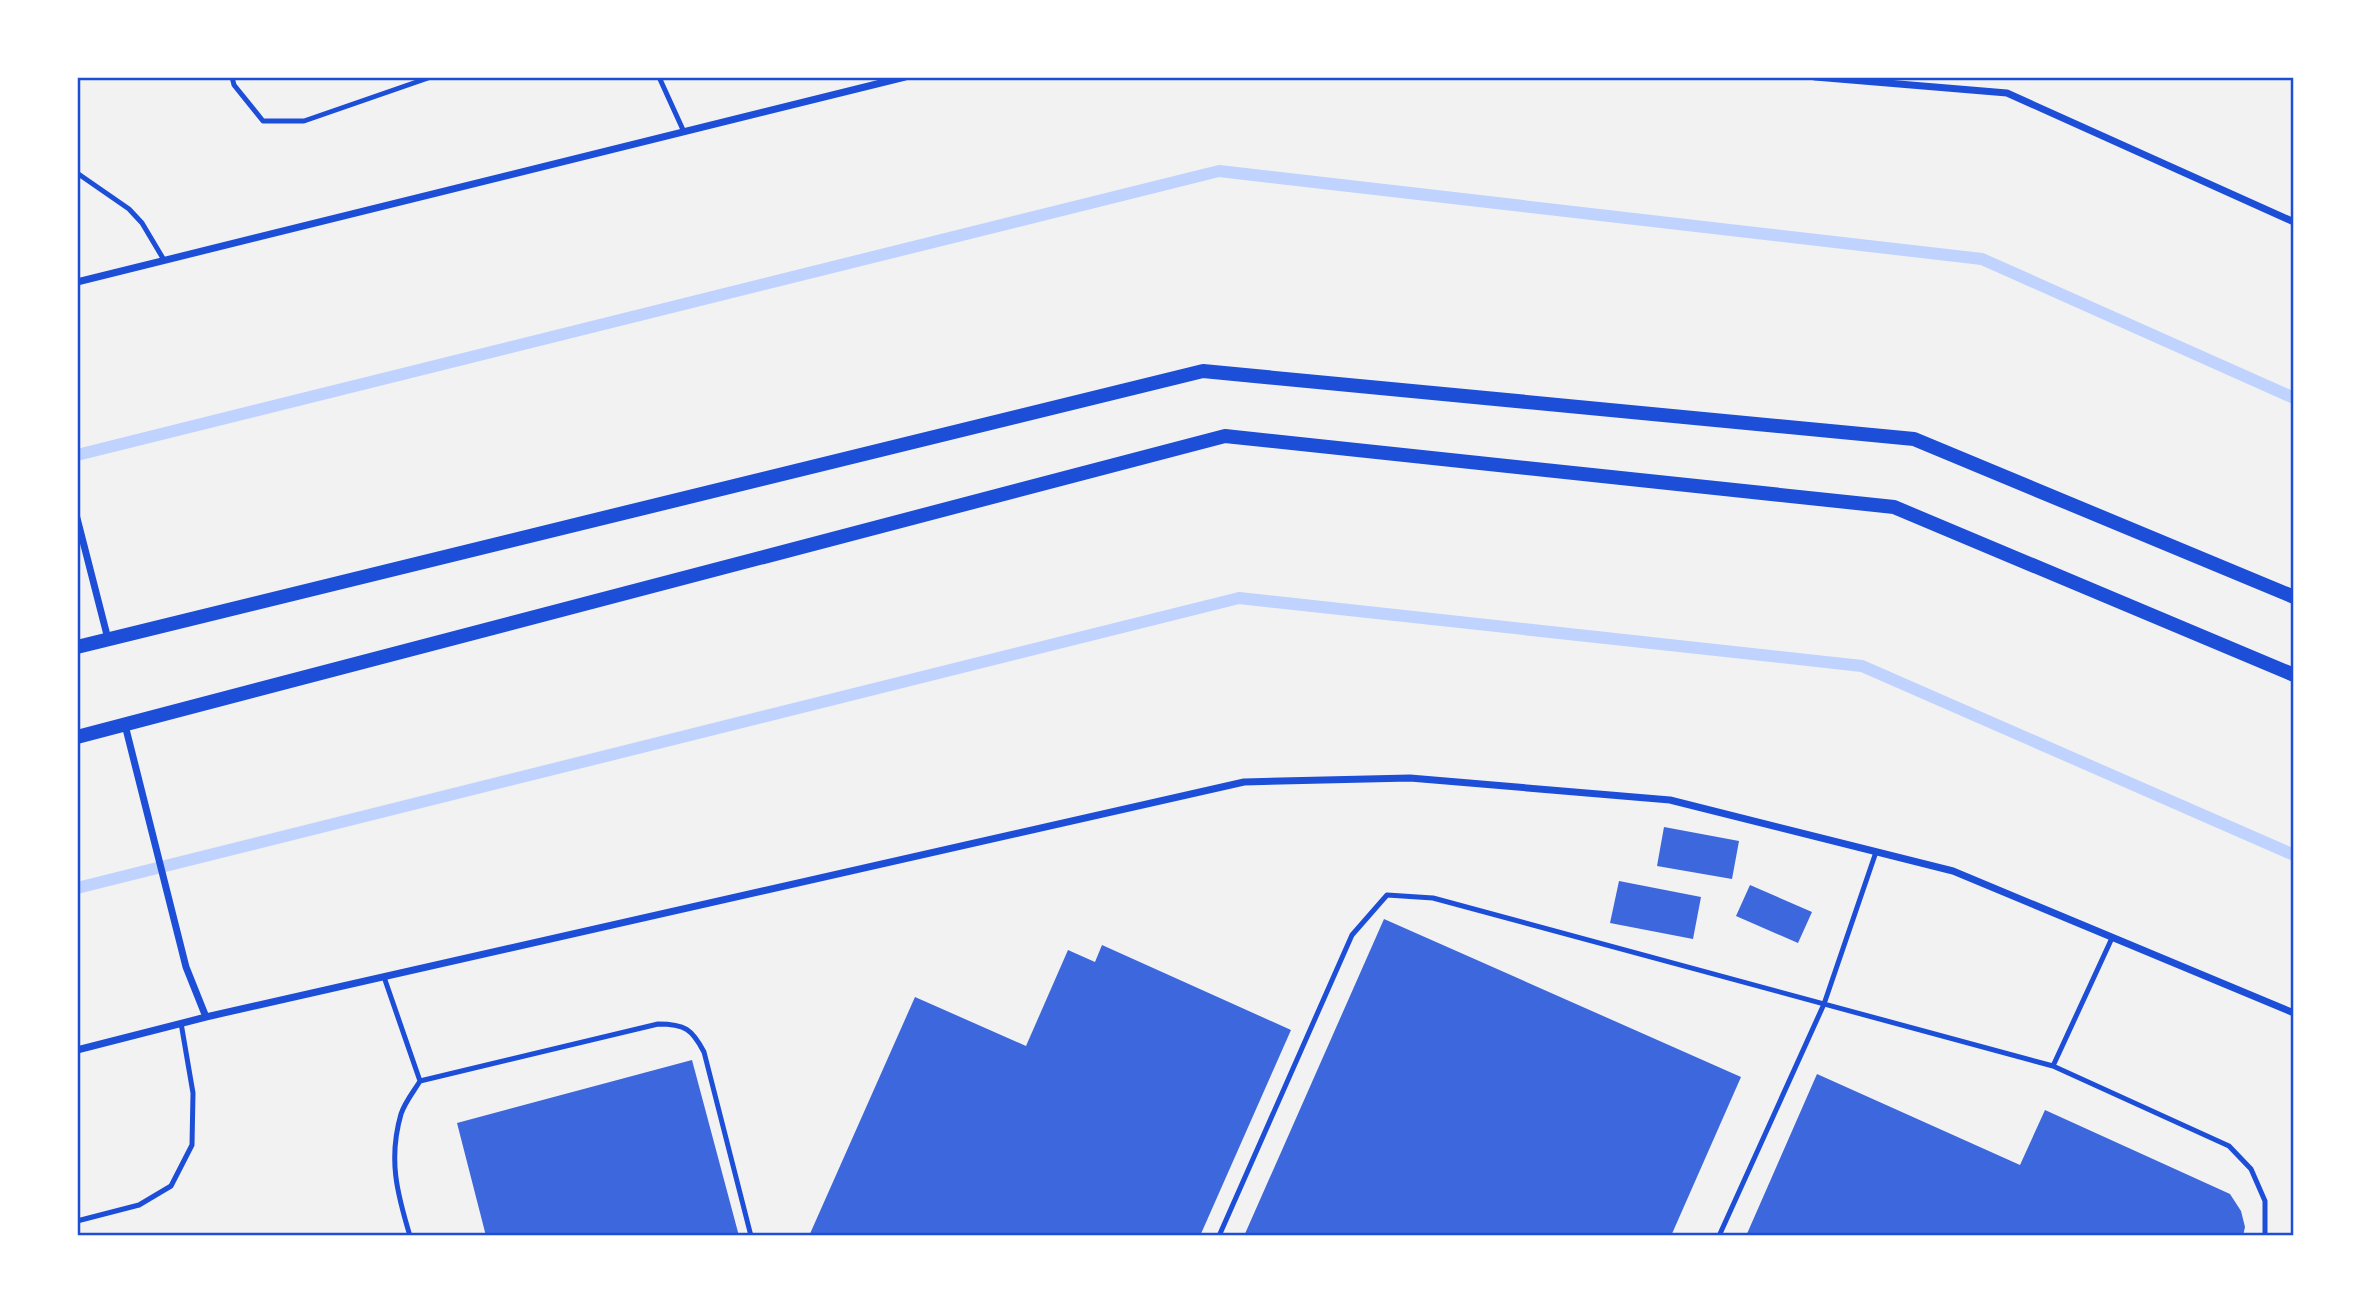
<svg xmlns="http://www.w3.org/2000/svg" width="2371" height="1313" viewBox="0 0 2371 1313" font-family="Lora,serif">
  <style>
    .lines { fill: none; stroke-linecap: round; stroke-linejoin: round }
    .stream { stroke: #bfd3fe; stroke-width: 12 }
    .building { fill: #3d67dc }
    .service { stroke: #1d4ed8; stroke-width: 5 }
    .minor { stroke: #1d4ed8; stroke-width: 7 }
    .secondary { stroke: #1d4ed8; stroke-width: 14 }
    .neatline { fill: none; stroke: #1d4ed8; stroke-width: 2.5 }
  </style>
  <rect width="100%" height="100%" fill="#f2f2f2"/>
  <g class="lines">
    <path class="stream" d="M77,455l1142,-284 763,88 312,139
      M77,888l1162,-290 623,68 432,189"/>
  </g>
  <path class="building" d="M1664,827l75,14 -7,38 -75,-13z
    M1619,881l82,16 -8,42 -83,-16z
    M1750,885l62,27 -14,31 -62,-27z
    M1384,919l357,158 -70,159h-427z
    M1102,945l189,85 -91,206h-391l106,-239 111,49 42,-96 27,12z
    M692,1060l47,176h-253l-29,-113z
    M1817,1074l203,91 25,-55 185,84 11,17 4,16 -2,9h-497z"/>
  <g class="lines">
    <path class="service" d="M232,77l2,8 29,36h41l127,-44
      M659,77l25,55
      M77,173l52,36 13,14 22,37
      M384,977l36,104
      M2053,1066l59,-128
      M77,1221l62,-16 32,-19 21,-41 1,-52 -12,-70
      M410,1236c-13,-43 -22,-77 -9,-122 4,-12 13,-23 19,-33l238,-57c27,0 34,5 46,28l47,184
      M1219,1236l133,-301 35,-40 46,3 620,168 176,80 22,23 14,32v35
      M1719,1236l105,-232 52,-152"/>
    <path class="minor" d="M1815,77l192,16 287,129
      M77,282l828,-205
      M77,518l31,121
      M125,725l61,242 20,50
      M77,1050l129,-33 1038,-235 166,-4 260,22 283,71 341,142"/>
    <path class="secondary" d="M77,647l1126,-276 711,68 380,158
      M77,737l1148,-301 669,71 400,168"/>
  </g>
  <rect width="2371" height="1313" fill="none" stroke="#ffffff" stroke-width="158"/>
  <rect x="79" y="79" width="2213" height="1155" class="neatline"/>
</svg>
